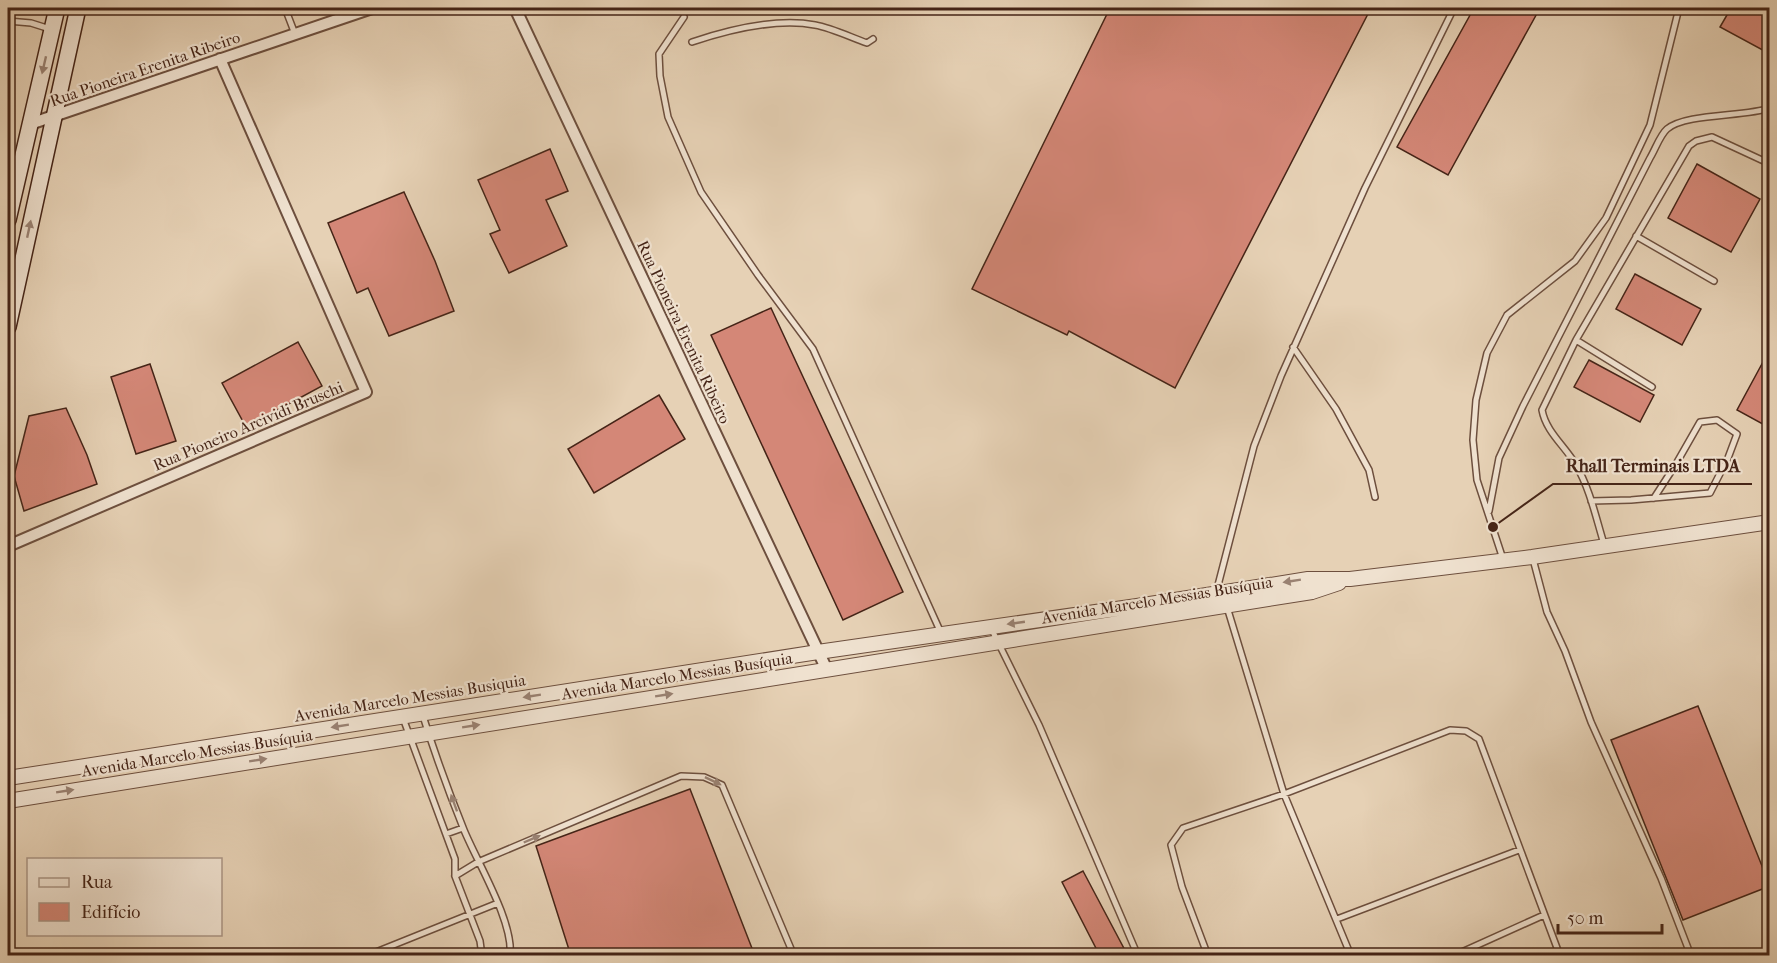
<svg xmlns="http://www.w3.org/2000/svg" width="1777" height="963" viewBox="0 0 1777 963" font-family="'IM FELL French Canon',serif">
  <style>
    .building { fill: #d48777; stroke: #452417; stroke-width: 1.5 }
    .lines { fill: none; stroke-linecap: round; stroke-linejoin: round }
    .service-casing { stroke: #6d4f3e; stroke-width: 8 }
    .minor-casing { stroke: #6d4f3e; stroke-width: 14 }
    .tertiary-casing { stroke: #6d4f3e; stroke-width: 16 }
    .secondary-casing { stroke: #452417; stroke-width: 18 }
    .service { stroke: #efe1cf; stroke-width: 5 }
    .minor { stroke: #efe1cf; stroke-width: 10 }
    .tertiary { stroke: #efe1cf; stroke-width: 14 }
    .secondary { stroke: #efe1cf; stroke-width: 15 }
    .oneway { fill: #9a8273 }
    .labels { text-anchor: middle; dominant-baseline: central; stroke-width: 4.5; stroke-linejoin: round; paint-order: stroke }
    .street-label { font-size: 16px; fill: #452417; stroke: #efe1cf }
    .leader { fill: none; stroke: #452417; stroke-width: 2 }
    .callout-dot { fill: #452417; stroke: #efe1cf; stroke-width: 2 }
    .callout-label { font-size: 18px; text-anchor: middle; font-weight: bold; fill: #452417; stroke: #efe1cf; stroke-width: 4.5; stroke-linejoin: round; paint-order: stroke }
  </style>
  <rect width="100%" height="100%" fill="#e6d1b5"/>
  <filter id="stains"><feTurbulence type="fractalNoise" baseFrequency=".00333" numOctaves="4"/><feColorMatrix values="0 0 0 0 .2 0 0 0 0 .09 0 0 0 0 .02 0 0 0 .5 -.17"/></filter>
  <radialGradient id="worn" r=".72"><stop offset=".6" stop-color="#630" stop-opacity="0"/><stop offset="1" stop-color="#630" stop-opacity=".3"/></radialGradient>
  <path class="building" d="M1110,8h261l-196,380 -106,-57 -2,4 -95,-46z
    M1474,8h66l-92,167 -51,-28z
    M1731,8h39v46l-50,-27z
    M550,149l18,42 -22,9 21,46 -58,27 -19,-39 10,-4 -22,-50z
    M1697,164l63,35 -29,53 -63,-34z
    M404,192l31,69 19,50 -65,25 -21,-48 -11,5 -29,-70z
    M1635,274l66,35 -19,36 -66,-36z
    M771,308l132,284 -60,28 -132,-285z
    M298,342l24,44 -76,41 -24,-44z
    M1770,349v79l-33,-18z
    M1589,360l65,35 -14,27 -66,-35z
    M150,364l26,77 -40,13 -25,-77z
    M659,395l26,44 -91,54 -26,-44z
    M66,408l21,47 10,29 -73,27 -10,-35 15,-60z
    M1698,706l72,180 -87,34 -72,-180z
    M690,789l65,167h-184l-35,-110z
    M1083,871l45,85h-28l-38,-74z"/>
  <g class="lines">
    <g class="service-casing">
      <path id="service" d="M285,8l10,26
        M684,17l-25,37 1,22 8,41 33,75 57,83 55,74 128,284
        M8,21l23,2 19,6
        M692,42c36,-12 85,-24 123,-17 17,3 35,12 52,18l6,-4
        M1636,236l78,45
        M1576,340l76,47
        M1293,347l43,62 33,61 6,27
        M1591,501l40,-1 79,-7 18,-35 9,-24 -20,-14 -17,2 -24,42 -22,34
        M1489,511l10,-53 24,-52 127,-248c5,-8 10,-23 17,-29 19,-16 78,-12 103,-21
        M1604,544c-8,-26 -14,-55 -28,-79 -11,-19 -30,-33 -34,-55l34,-70 113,-194 7,-5 16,-4 54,25
        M1503,559l-26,-79 -4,-40 3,-40 11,-47 20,-38 68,-54 31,-43 44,-93 29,-117
        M1533,559l14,53 18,39 26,71 70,156 30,78
        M1216,593l38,-147 27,-70 84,-188 89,-180
        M1227,607l57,187 67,162
        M991,628l48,97 99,231
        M423,716c12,38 26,77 41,114 13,32 50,92 46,126
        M403,718l52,141v17l25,65 2,15
        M446,834l17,-6
        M455,876l23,-14 203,-86 23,1 18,8 72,171
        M1337,919l182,-69
        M366,956l132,-53
        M1208,956l-26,-69 -11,-42 12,-17 101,-34 166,-64 16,1 13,8 81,217
        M1453,956l91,-41"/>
    </g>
    <g class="minor-casing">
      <path id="minor" d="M515,8l311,660
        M30,124l342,-116
        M8,546l358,-154 -146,-333"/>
    </g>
    <g class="tertiary-casing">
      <path id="tertiary" d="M8,778l810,-126 319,-46 171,-27h42l182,-22 238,-35
        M8,801l1304,-209 27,-9"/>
    </g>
    <g class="secondary-casing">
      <path id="secondary" d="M8,220l49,-212
        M8,327l70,-319"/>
    </g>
    <use href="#service" class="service"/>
    <use href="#minor" class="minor"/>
    <use href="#tertiary" class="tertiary"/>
    <use href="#secondary" class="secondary"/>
  </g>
  <defs><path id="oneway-solid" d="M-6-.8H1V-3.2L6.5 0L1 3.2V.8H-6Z" transform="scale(1.5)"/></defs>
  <g class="oneway">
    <use href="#oneway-solid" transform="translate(44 65) rotate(103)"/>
    <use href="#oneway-solid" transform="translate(29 229) rotate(-78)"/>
    <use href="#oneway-solid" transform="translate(1292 581) rotate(171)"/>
    <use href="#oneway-solid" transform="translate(1016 623) rotate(172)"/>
    <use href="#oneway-solid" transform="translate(664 695) rotate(-9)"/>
    <use href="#oneway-solid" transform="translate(532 696) rotate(171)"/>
    <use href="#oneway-solid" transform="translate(340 726) rotate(171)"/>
    <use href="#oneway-solid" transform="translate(471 726) rotate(-9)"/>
    <use href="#oneway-solid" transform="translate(258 760) rotate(-9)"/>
    <use href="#oneway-solid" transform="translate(713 781) rotate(26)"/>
    <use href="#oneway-solid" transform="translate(65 791) rotate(-9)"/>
    <use href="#oneway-solid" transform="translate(454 803) rotate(-110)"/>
    <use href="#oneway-solid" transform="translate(532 839) rotate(-23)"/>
  </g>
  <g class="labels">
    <g class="street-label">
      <text transform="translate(145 69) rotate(-19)">Rua Pioneira Erenita Ribeiro</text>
      <text transform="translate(684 332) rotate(65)">Rua Pioneira Erenita Ribeiro</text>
      <text transform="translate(248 426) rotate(-23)">Rua Pioneiro Arcividi Bruschi</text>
      <text transform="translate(1157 600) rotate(-9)">Avenida Marcelo Messias Busíquia</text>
      <text transform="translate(677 676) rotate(-9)">Avenida Marcelo Messias Busíquia</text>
      <text transform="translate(410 698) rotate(-9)">Avenida Marcelo Messias Busiquia</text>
      <text transform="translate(197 753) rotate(-9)">Avenida Marcelo Messias Busíquia</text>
    </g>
  </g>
  <path class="leader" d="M1493 527L1553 484H1752"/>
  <circle class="callout-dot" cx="1493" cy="527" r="6"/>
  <g class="callout-label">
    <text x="1653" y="472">Rhall Terminais LTDA</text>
  </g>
  <rect width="1777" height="963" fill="none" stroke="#e6d1b5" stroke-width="30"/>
  <rect x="9" y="9" width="1759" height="945" fill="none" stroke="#452417" stroke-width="3"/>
  <rect x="15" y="15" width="1747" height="933" fill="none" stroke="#452417" stroke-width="1.5"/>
  <rect x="27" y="858" width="195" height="78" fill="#efe1cf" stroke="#ab9585" stroke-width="1.5"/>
  <rect x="39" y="878" width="30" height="9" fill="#efe1cf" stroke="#ab9585" stroke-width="1.5"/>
  <text x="81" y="888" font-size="18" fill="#452417">Rua</text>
  <rect x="39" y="903" width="30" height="18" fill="#d48777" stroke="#ab9585" stroke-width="1.5"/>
  <text x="81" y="918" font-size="18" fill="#452417">Edifício</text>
  <path d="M1558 924v9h104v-9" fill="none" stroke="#452417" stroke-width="3"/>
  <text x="1567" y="924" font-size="18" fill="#452417" stroke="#efe1cf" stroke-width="4.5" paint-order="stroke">50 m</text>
  <rect width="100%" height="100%" filter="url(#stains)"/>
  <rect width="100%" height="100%" fill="url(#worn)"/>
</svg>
